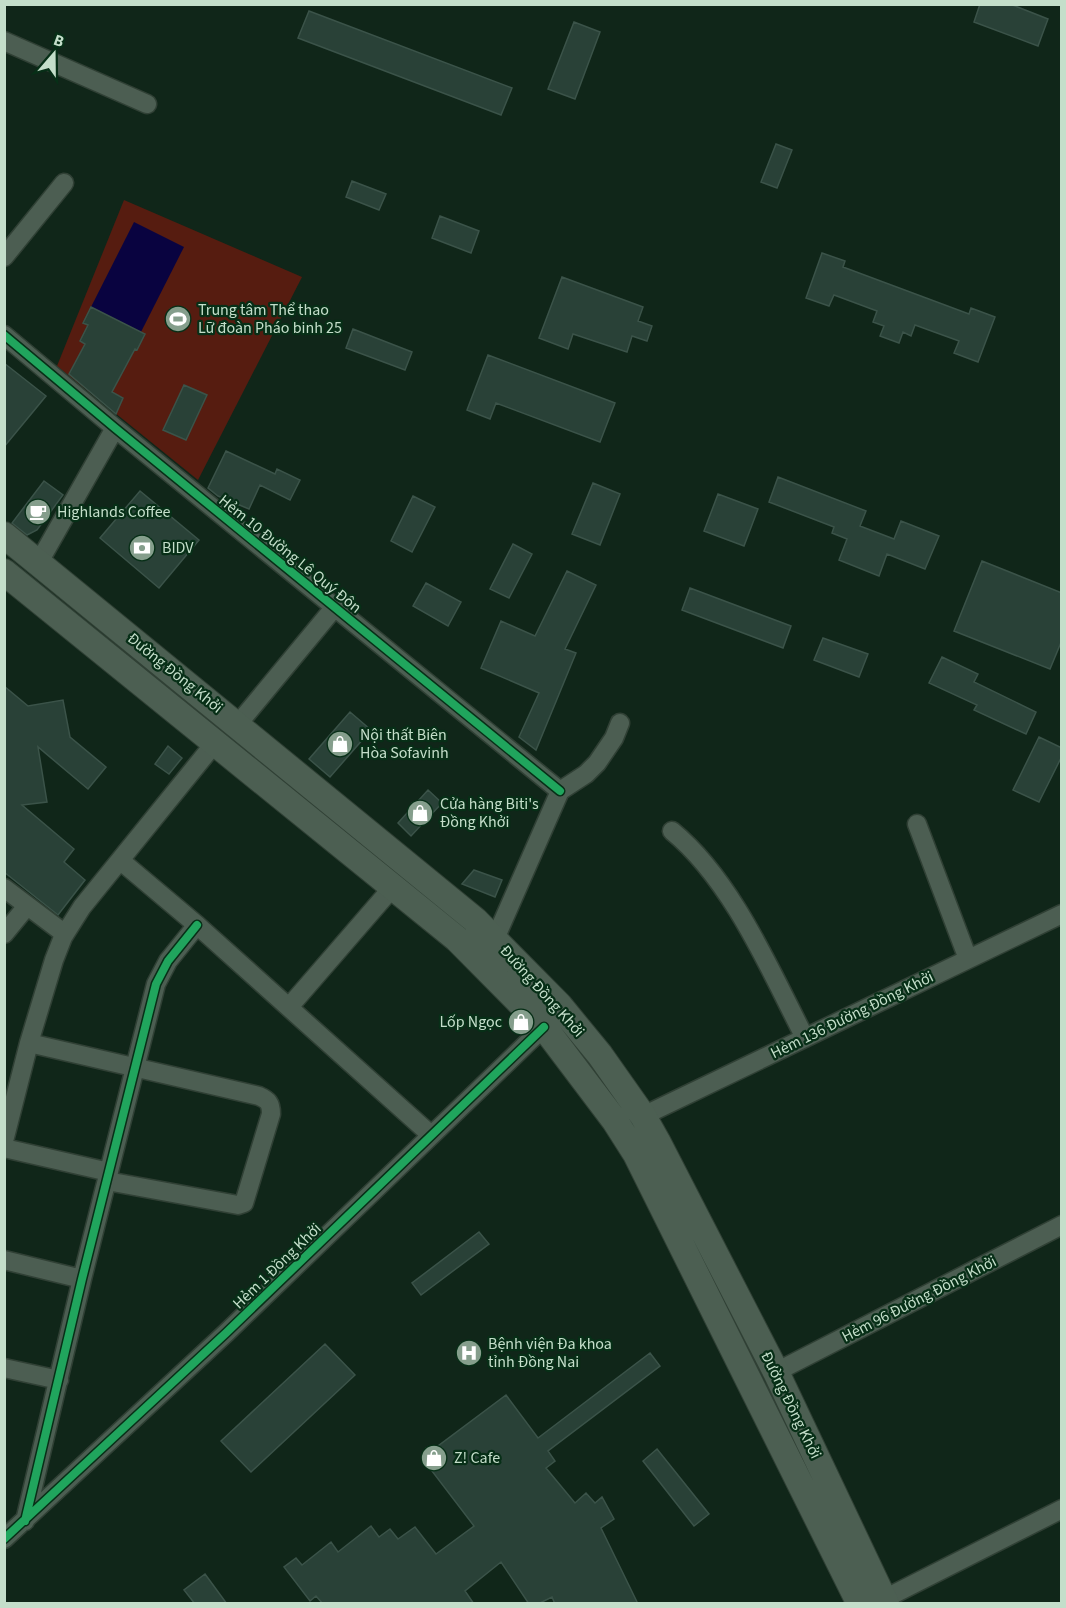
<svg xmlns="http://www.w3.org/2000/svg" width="1066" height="1608" viewBox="0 0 1066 1608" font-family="'Source Sans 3',sans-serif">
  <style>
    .green { fill: #561c10 }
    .water { fill: #090340 }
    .building { fill: #294137; stroke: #3b5349; stroke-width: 1.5 }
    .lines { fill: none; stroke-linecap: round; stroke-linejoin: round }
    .minor-casing { stroke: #304035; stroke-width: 21 }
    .secondary-casing { stroke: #304035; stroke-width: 28 }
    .minor { stroke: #4c5e52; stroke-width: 18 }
    .secondary { stroke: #4c5f52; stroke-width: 26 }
    .cycleway-casing { stroke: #072f17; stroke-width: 11 }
    .cycleway { stroke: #20a55d; stroke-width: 8 }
    .labels { text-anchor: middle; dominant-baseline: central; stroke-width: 4.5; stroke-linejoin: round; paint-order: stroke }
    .poi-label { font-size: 16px; fill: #c4deca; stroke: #072f17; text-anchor: start }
    .street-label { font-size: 16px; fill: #c4deca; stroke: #072f17 }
  </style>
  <rect width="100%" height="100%" fill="#102619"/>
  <path class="green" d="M124,200l178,77 -104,203 -141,-114z"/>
  <path class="water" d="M134,222l50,25 -43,85 -50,-25z"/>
  <path class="building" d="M980,4h30l38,15 -10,27 -64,-24z
    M309,11l203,77 -11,27 -203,-77z
    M574,22l26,10 -25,67 -27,-10z
    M776,144l16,6 -15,38 -16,-6z
    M352,181l34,13 -7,16 -33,-13z
    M440,216l39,15 -8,22 -39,-15z
    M822,253l23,8 -2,6 126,47 2,-6 24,9 -17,45 -24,-9 5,-12 -44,-16 -4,11 -8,-4 -4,11 -19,-7 4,-10 -11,-4 4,-11 -43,-16 -5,11 -23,-8z
    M562,277l81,30 -5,14 14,5 -5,15 -15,-5 -5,16 -54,-18 -5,15 -29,-11z
    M91,307l54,27 -8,16 -2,-1 -23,43 11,6 -7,16 -47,-40 16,-30 -5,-3 8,-16 -5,-2z
    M353,329l59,23 -7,18 -59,-22z
    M488,355l127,48 -15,39 -104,-39 -6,16 -23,-9z
    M4,363l42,33 -42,51z
    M184,385l23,10 -21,45 -23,-10z
    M226,451l49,23 2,-5 23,11 -10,20 -30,-15 -11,24 -31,-13 -10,-8z
    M778,477l88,34 -6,15 34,13 7,-18 38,15 -14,33 -38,-15 -8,22 -40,-16 8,-21 -15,-6 2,-6 -65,-25z
    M44,481l19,14 -26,35 -10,5 -15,-12z
    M593,483l27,11 -20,51 -28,-11z
    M140,491l59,49 -40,48 -59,-50z
    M718,494l40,15 -14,37 -40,-15z
    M413,496l22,11 -23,45 -21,-11z
    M513,544l19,10 -23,44 -19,-9z
    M982,561l80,32v47l-12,29 -96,-38z
    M567,571l29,14 -31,64 11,4 -40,97 -17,-13 20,-44 -58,-25 20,-47 34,15z
    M426,583l35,19 -13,24 -35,-20z
    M690,588l101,38 -8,22 -101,-38z
    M823,638l45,16 -9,23 -45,-17z
    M942,657l36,17 -4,8 62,30 -10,22 -52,-24 3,-5 -48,-22z
    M4,686l24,20 35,-6 7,37 36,30 -18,22 -50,-42 9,55 -25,3 52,44 -10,13 21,18 -27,35 -54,-43z
    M350,712l21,18 -41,47 -21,-18z
    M1039,737l23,11v8l-23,46 -26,-12z
    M168,746l14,12 -13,16 -14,-10z
    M428,790l14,13 -31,33 -13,-13z
    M474,870l28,10 -7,17 -33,-13z
    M479,1232l10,12 -68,51 -9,-12z
    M325,1344l30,31 -104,97 -30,-31z
    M650,1353l10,13 -112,85 7,10 -9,7 29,35 11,-10 9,10 7,-6 12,22 -13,9 37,76h-83l-3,-7 -14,7h-9l-28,-42 -36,29 9,13h-151l-7,-8 -6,5 -26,-34 12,-9 6,7 29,-23 7,10 33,-26 8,11 11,-8 8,10 17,-12 21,27 38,-28 -52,-68 84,-63 32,43z
    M657,1449l52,65 -15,12 -51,-65z
    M205,1574l22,30h-32l-11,-14z"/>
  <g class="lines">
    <g class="minor-casing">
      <path id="minor" d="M4,41l143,63
        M4,257l60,-74
        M4,335l111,93 445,363
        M39,562l76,-134
        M238,724l96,-116
        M917,824l51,135
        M672,831c60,49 98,139 133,207
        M121,861l76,64 234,210
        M4,888l61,46
        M4,934l23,-28
        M495,939l65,-148 26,-17 11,-11 17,-25 6,-15
        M289,1007l103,-119
        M29,1043l230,53c9,4 12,7 12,18l-27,89 -6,2 -131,-24
        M643,1116l419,-202
        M4,1141l25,-98 25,-83 9,-23 19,-30 132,-163
        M4,1148l105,24
        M4,1260l78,19
        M4,1368l55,12
        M776,1372l286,-147
        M25,1521l57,-242 74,-295 12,-23 29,-36
        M4,1539l222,-206 318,-306
        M884,1599l178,-90"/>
    </g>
    <g class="secondary-casing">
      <path id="secondary" d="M4,535l471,385 84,85 41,50 43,61 14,25 119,231 110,232
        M4,572l453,367 87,88 71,94 21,33 224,450"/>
    </g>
    <use href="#minor" class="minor"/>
    <use href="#secondary" class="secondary"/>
    <g class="cycleway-casing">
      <path id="cycleway" d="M4,335l111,93 445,363
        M25,1521l57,-242 74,-295 12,-23 29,-36
        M4,1539l222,-206 318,-306"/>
    </g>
    <use href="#cycleway" class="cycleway"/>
  </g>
  <defs>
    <g id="stadium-disc" transform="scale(1.35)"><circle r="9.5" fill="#859e8c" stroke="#072f17"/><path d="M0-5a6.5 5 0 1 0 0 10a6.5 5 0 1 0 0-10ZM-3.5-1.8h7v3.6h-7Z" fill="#fff"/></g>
    <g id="cafe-disc" transform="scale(1.35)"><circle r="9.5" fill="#859e8c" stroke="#072f17"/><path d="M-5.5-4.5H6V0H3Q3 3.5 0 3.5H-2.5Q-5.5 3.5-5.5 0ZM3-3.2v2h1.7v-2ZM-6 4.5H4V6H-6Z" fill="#fff"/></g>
    <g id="bank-disc" transform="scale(1.35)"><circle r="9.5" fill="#859e8c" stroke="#072f17"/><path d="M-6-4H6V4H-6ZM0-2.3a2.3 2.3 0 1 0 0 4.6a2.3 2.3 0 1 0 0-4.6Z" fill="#fff"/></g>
    <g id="shop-disc" transform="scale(1.35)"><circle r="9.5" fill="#859e8c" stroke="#072f17"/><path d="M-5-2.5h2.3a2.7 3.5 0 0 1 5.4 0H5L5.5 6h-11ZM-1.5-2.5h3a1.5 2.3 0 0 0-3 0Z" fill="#fff"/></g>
    <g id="hospital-disc" transform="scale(1.35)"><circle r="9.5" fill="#859e8c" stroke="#072f17"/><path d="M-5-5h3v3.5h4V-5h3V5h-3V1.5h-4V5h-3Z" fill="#fff"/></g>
  </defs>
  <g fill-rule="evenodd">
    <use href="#stadium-disc" x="178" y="319"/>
    <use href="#cafe-disc" x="38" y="512"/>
    <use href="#bank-disc" x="142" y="548"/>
    <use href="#shop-disc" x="340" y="744"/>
    <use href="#shop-disc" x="420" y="813"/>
    <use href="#shop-disc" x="521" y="1022"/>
    <use href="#hospital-disc" x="469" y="1353"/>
    <use href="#shop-disc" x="434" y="1458"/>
  </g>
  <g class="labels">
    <g class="poi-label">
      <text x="198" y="310">Trung tâm Thể thao<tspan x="198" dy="18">Lữ đoàn Pháo binh 25</tspan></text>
      <text x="57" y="512">Highlands Coffee</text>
      <text x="162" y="548">BIDV</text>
      <text x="360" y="735">Nội thất Biên<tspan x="360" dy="18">Hòa Sofavinh</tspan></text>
      <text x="440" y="804">Cửa hàng Biti's<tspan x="440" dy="18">Đồng Khởi</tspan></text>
      <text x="502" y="1022" text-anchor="end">Lốp Ngọc</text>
      <text x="488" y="1344">Bệnh viện Đa khoa<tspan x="488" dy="18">tỉnh Đồng Nai</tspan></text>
      <text x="454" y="1458">Z! Cafe</text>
    </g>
    <g class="street-label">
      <text transform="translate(290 554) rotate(39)">Hẻm 10 Đường Lê Quý Đôn</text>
      <text transform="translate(175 673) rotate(39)">Đường Đồng Khởi</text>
      <text transform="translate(542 991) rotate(48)">Đường Đồng Khởi</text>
      <text transform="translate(852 1015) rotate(-26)">Hẻm 136 Đường Đồng Khởi</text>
      <text transform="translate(277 1266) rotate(-44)">Hẻm 1 Đồng Khởi</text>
      <text transform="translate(919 1299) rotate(-27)">Hẻm 96 Đường Đồng Khởi</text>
      <text transform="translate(791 1405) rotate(64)">Đường Đồng Khởi</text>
    </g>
  </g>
  <rect width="1066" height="1608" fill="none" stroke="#c4deca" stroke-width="12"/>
  <g transform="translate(54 54) rotate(20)" stroke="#072f17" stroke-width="4.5" paint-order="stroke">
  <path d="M0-4.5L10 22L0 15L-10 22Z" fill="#c4deca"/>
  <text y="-9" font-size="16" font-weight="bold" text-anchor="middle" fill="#c4deca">B</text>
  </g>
</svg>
